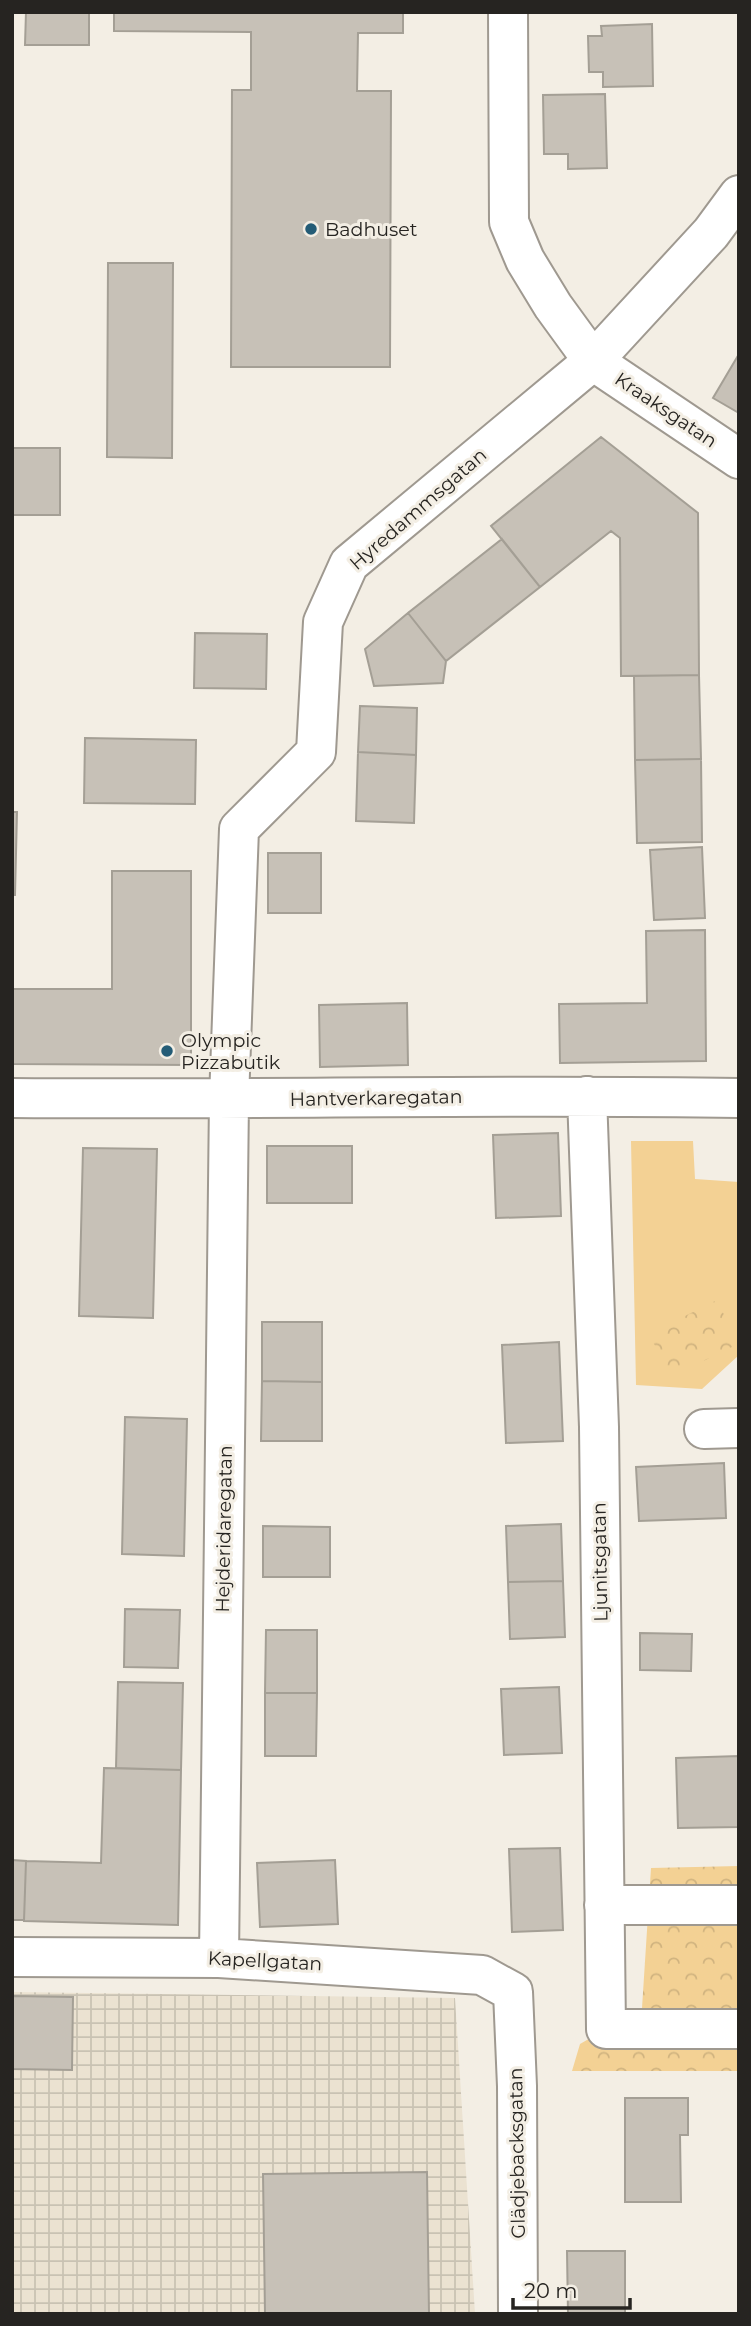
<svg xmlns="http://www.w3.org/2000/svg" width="751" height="2326" viewBox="0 0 751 2326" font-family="Montserrat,sans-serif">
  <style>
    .industrial { fill: url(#industrial-grid) }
    .green { fill: #f3d194 }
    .forest { fill: url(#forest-crowns) }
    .building { fill: #c7c1b7; stroke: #a49f95; stroke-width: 2 }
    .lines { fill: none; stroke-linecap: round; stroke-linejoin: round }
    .minor-casing { stroke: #9f9990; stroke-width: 42 }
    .minor { stroke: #fff; stroke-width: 38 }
    .poi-dot { fill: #245c76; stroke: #f3eee4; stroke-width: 2.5 }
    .labels { text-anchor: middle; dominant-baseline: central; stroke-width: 6; stroke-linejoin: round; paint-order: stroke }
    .poi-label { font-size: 19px; fill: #262421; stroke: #f3eee4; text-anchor: start }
    .street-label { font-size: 19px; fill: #262421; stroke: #f3eee4 }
  </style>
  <defs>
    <pattern id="industrial-grid" width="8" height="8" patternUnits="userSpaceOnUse" patternTransform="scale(1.75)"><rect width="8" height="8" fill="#ebe2d1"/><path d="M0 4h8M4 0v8" fill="none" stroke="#c9c2b3"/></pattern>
    <pattern id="forest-crowns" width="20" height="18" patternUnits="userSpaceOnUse" patternTransform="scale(1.75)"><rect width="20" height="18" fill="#f3d194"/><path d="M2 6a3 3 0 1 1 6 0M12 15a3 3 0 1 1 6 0" fill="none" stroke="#d0b37f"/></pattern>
  </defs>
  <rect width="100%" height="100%" fill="#f3eee4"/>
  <path class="industrial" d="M12,1992l443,6 20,316h-463z"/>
  <path class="green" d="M631,1141h62l2,38 44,3v173l-37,34 -66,-4z"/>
  <path class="forest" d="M717,1300l21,44 -67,33 -22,-43z
    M739,1866v205h-167l8,-27 62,-36 9,-140z"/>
  <path class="building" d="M26,12h63v33h-64z
    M114,12h289v21h-45l-1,58h34l-1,276h-159l1,-277h19v-58l-137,-1z
    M652,24l1,62 -50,1v-15h-14l-1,-36h14l-1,-10z
    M605,94l2,74 -39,1v-15h-24l-1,-59z
    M108,263h65l-1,195 -65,-1z
    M739,354v59l-26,-15z
    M601,437l97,76 1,162 -78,1 -1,-138 -9,-7 -71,56 -49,-61z
    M12,448h48v67h-48z
    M502,539l38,48 -94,74 -38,-48z
    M408,613l38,48 -3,22 -69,3 -9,-37z
    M195,633l72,1 -1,55 -72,-1z
    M699,675l2,84 -66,1 -1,-84z
    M360,706l57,2 -1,47 -58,-3z
    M85,738l111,2 -1,64 -111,-1z
    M358,752l58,3 -2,68 -58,-2z
    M701,759l1,83 -65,1 -2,-83z
    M12,812h5l-2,83h-3z
    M702,847l3,71 -51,2 -4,-70z
    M268,853h53v60h-53z
    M112,871h79v194l-179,-1v-75h100z
    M705,930l1,131 -146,2 -1,-59 88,-1 -1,-72z
    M407,1003l1,62 -88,2 -1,-62z
    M558,1133l3,83 -65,2 -3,-83z
    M267,1146h85v57h-85z
    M83,1148l74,1 -4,169 -74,-2z
    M262,1322h60v60l-60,-1z
    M559,1342l4,99 -57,2 -4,-98z
    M262,1381l60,1v59h-61z
    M125,1417l62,2 -3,137 -62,-2z
    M724,1463l2,55 -87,3 -3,-54z
    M561,1524l2,57 -55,1 -2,-56z
    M263,1526l67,1v50h-67z
    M563,1581l2,56 -55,2 -2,-57z
    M125,1609l55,1 -2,58 -54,-1z
    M266,1630h51v63h-52z
    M640,1633l52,1 -1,37 -51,-1z
    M118,1682l65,1 -2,87 -65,-2z
    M559,1687l3,66 -58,2 -3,-66z
    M265,1693h52l-1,63h-51z
    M739,1756v71l-61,1 -2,-70z
    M104,1768l77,2 -3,155 -154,-4 2,-60 75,2z
    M560,1848l3,82 -51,2 -3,-83z
    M12,1860l14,1 -2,59h-12z
    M335,1860l3,64 -78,3 -3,-64z
    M12,1996l61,1 -1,73 -60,-1z
    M625,2098h63v37h-8l1,67h-56z
    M427,2172l2,142h-164l-2,-140z
    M567,2251h58v63h-57z"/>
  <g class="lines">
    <g class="minor-casing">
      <path id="minor" d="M508,12l1,210 16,38 28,46 40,55 146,98
        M587,1096l12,331 7,602h133
        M12,1098c242,2 485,-4 727,0
        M704,1429l35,-1
        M604,1905h135
        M12,1957l207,1 263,17 31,17 4,94 1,228
        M219,1958l10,-859 10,-270 77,-77 7,-130 26,-58 244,-203 118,-128 28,-38"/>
    </g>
    <use href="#minor" class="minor"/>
  </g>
  <g class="poi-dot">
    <circle cx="311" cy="229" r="7"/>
    <circle cx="167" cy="1051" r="7"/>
  </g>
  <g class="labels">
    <g class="poi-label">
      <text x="325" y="229">Badhuset</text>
      <text x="181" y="1040">Olympic<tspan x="181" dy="22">Pizzabutik</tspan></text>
    </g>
    <g class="street-label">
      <text transform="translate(666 410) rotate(34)">Kraaksgatan</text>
      <text transform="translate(418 509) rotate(-41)">Hyredammsgatan</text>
      <text transform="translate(376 1098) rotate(-1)">Hantverkaregatan</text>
      <text transform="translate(224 1529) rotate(-89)">Hejderidaregatan</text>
      <text transform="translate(600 1562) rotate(-91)">Ljunitsgatan</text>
      <text transform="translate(265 1961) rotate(3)">Kapellgatan</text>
      <text transform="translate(517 2153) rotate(-91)">Glädjebacksgatan</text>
    </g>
  </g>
  <rect width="751" height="2326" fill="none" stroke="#262421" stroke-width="28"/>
  <path d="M513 2298v10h117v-10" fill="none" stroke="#262421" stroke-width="3.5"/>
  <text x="524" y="2298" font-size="21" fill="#262421" stroke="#f3eee4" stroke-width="5" paint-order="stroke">20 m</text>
</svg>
